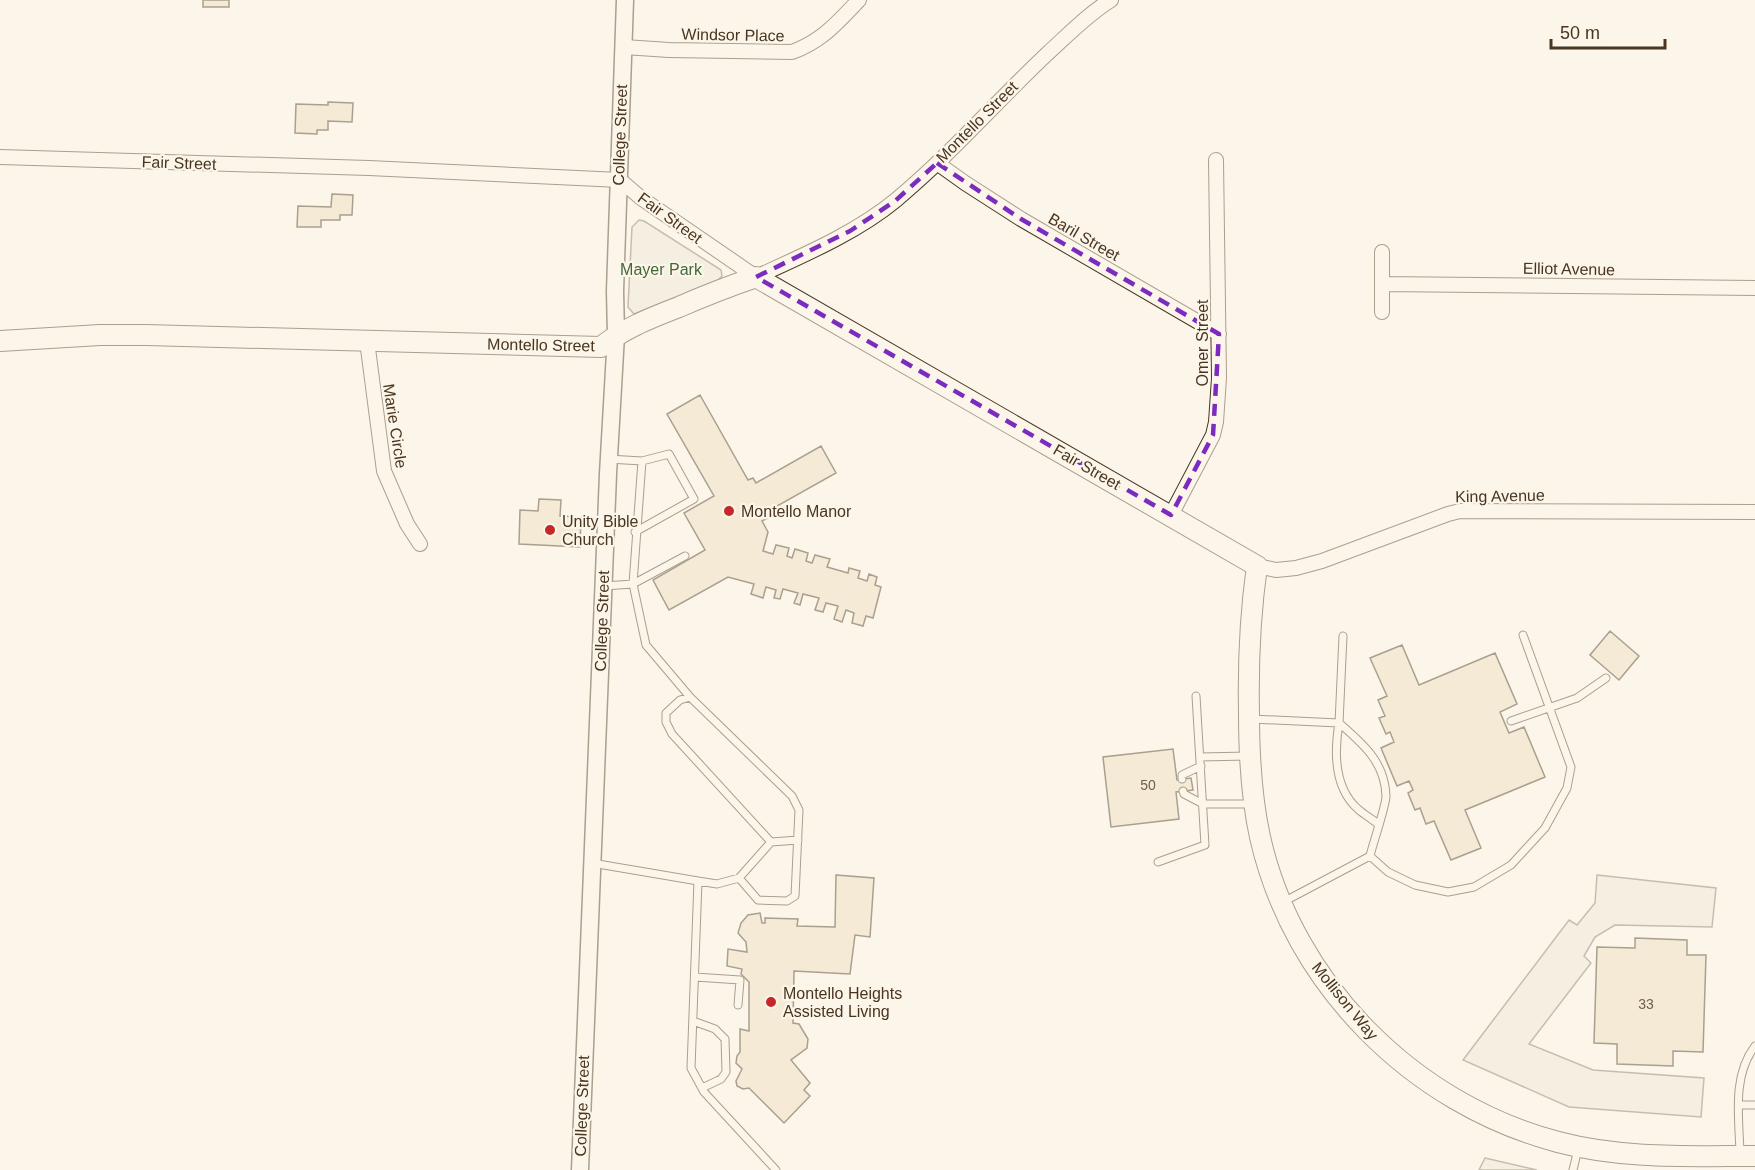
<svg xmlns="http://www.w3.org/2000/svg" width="1755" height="1170" viewBox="0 0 1755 1170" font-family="Helvetica,sans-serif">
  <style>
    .green { fill: #ede6d9; stroke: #887966; stroke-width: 1.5 }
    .parking { fill: #ede7d9; stroke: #887966; stroke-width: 1.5 }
    .building { fill: #ecdcbc; stroke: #4a3520; stroke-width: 1.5 }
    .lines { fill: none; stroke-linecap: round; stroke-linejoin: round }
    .service-casing { stroke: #4a3520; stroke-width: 9 }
    .minor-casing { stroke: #4a3520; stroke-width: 16 }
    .tertiary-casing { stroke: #4a3520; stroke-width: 19 }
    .secondary-casing { stroke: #4a3520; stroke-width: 22 }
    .service { stroke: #fbf6e9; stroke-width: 7 }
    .minor { stroke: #fbf6e9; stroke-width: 14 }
    .tertiary { stroke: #fbf6e9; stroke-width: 16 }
    .secondary { stroke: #fbf6e9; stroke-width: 20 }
    .marked { fill: none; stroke: #7b2cbf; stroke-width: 4.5; stroke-dasharray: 12 8; stroke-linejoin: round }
    .poi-dot { fill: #c62828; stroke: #fbf6e9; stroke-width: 2 }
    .labels { text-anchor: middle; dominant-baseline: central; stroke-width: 4.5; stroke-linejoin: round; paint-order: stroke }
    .number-label { font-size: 14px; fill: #725f47 }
    .street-label { font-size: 16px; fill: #4a3520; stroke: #fbf6e9 }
    .park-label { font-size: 16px; fill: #436837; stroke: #fbf6e9 }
    .poi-label { font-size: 16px; fill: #4a3520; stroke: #fbf6e9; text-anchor: start }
  </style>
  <rect width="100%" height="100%" fill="#fbf6e9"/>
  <path class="green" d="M639,220l5,1 77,49 1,6 -4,4 -74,30 -10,4 -6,-7 4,-80z"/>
  <path class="parking" d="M1597,875l119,13 -4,39 -97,-2 -20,12 -11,19 7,7 -62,81 64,26 111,8 -3,39 -132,-10 -106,-47 106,-140 8,5 18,-22z
    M1485,1158l52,12h-58z"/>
  <path class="building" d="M203,0h26v7h-26z
    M328,102l25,1 -1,19 -24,-1v9h-11v4l-22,-1 1,-29 32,1z
    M332,194l21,1 -1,20h-12v5h-19v7h-24l1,-21 33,1z
    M700,395l48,85 5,-2 3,5 65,-37 15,27 -66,37 3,5 -11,6 6,11 -5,19 10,3 3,-9 13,3 -2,8 5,2 3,-9 13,4 -2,8 6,2 3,-8 15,4 -3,8 21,6 1,-5 11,3 -2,7 9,3 2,-7 8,3 -2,8 6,2 -8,31 -7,-2 -3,10 -11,-3 2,-10 -8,-3 -4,12 -8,-3 4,-13 -12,-3 -3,9 -8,-2 4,-12 -16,-4 -3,11 -6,-2 4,-10 -15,-4 -3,10 -6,-1 2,-8 -10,-3 -3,11 -12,-4 3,-10 -26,-7 -59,33 -16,-30 52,-30 -21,-37 30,-17 -47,-82z
    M539,499l22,1 -1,16 21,1 -1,30 -61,-3 1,-34 18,1z
    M1610,631l29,25 -20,24 -29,-25z
    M1402,645l17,40 76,-32 22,51 -17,8 9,21 15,-6 21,50 -80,33 16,38 -30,12 -17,-39 -8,3 -6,-16 -5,2 -7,-17 5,-3 -4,-9 -12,5 -16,-38 13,-6 -4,-10 -4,2 -7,-16 6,-2 -7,-16 9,-4 -17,-38z
    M1173,749l4,31 14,-2 2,12 -17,2 3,27 -68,8 -8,-70z
    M836,875l38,3 -4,59 -15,-2 -5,39 -56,-3 -1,52 6,1 9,15 -1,9 -16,12 19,23 -6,7 6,6 -26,27 -35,-35 -6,1 -6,-3 -1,-5 6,-12 -6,-6 1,-7 3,-4v-23l9,2v-49l-8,-8 1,-5 -15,-3 1,-17 19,3 -1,-10 -8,-9 3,-10 7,-8 12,-2 2,10h3v-5l33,1 -1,7 38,1z
    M1635,938l52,2v15h19l-3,97 -30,-1v15l-56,-2v-20l-23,-1 3,-96 38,1z"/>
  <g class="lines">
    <g class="service-casing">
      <path id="service" d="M608,459l34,2 -9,123
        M635,532l59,-33 -25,-45 -27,7
        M633,584l52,-28
        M604,586l29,-2 13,61 44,52
        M1251,719l88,4 4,-87
        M1511,721l66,-23 29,-20
        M1339,723c24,21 46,39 47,73 0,10 -13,47 -16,60l18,16 27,13 33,7 26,-5 37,-22 34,-37 22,-40 4,-21 -48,-132
        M1339,723c-5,30 -5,66 20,87 6,5 13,9 19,14
        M1200,757l48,-1
        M1182,779v-4l19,-9
        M1183,791l1,3 19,10h48
        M771,842l27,-2
        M1158,862l47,-17 -9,-149
        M592,863l106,18 -7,187 13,24 72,78
        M698,881l19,3 22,-6 19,22 29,1 8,-5 4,-86 -7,-14 -102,-99 -10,3 -14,13v9l6,12 99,108 -32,36
        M1285,901l85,-45
        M695,977l45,3 -2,25
        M693,1021l22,8 10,10 1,33 -5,7 -19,9
        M1739,1105h16
        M1740,1153c-1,-36 -8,-77 15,-107
        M1573,1170l5,-21"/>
    </g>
    <g class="minor-casing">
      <path id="minor" d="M624,47l45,3 123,2c30,-11 45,-29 67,-52
        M0,157l369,11 251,12 21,18 115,79c48,-22 100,-44 140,-77 54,-45 101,-99 152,-147 20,-18 40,-39 63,-53
        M937,163l28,20 56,36 198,115
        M1382,284l373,4
        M1382,312v-60
        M367,341l17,130 23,53 13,20
        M1171,515l42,-80 3,-13 3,-44 -3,-218
        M1257,566l19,4 20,-2 26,-7 126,-47 12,-3 295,1"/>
    </g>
    <g class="tertiary-casing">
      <path id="tertiary" d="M580,1170l28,-696 8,-139 -1,-44 10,-291"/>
    </g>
    <g class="secondary-casing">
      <path id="secondary" d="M0,341l100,-6h46l455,12c23,-19 50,-29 78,-40 25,-11 51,-21 77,-30l501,289c-7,49 -9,97 -8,147 0,42 2,83 11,124 33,147 153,267 298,305 64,17 131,14 197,14"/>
    </g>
    <use href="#service" class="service"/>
    <use href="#minor" class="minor"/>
    <use href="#tertiary" class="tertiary"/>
    <use href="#secondary" class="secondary"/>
  </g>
  <path d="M0 0H1755V1170H0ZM937,163l84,56 198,115 -6,101 -42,80 -415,-238 94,-46 45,-30z" fill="#fbf6e9" fill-opacity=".55" fill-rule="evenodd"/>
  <path class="marked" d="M937,163l84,56 198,115 -6,101 -42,80 -415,-238 94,-46 45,-30z"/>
  <g class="poi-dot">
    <circle cx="729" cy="511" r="6"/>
    <circle cx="550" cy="530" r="6"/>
    <circle cx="771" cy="1002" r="6"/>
  </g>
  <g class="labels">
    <g class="number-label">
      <text x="1148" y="785">50</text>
      <text x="1646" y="1004">33</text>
    </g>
    <g class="street-label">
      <text transform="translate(733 35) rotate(1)">Windsor Place</text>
      <text transform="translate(977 122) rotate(-45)">Montello Street</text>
      <text transform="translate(620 135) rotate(-88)">College Street</text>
      <text transform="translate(179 163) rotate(2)">Fair Street</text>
      <text transform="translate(670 218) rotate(36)">Fair Street</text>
      <text transform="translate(1084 237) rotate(30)">Baril Street</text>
      <text transform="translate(1569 269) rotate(1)">Elliot Avenue</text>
      <text transform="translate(1202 343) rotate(-90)">Omer Street</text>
      <text transform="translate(541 345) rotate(1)">Montello Street</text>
      <text transform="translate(395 426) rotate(81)">Marie Circle</text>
      <text transform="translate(1087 467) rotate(30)">Fair Street</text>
      <text transform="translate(1500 496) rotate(-1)">King Avenue</text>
      <text transform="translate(602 621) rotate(-88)">College Street</text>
      <text transform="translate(1345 1001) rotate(51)">Mollison Way</text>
      <text transform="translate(582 1106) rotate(-88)">College Street</text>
    </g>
    <g class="park-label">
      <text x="661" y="269">Mayer Park</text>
    </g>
    <g class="poi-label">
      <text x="741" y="511">Montello Manor</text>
      <text x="562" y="521">Unity Bible<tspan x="562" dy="18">Church</tspan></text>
      <text x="783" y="993">Montello Heights<tspan x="783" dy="18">Assisted Living</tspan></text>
    </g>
  </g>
  <path d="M1551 39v9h114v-9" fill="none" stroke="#4a3520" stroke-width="3"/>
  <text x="1560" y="39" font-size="18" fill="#4a3520" stroke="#fbf6e9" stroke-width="4.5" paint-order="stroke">50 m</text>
</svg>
